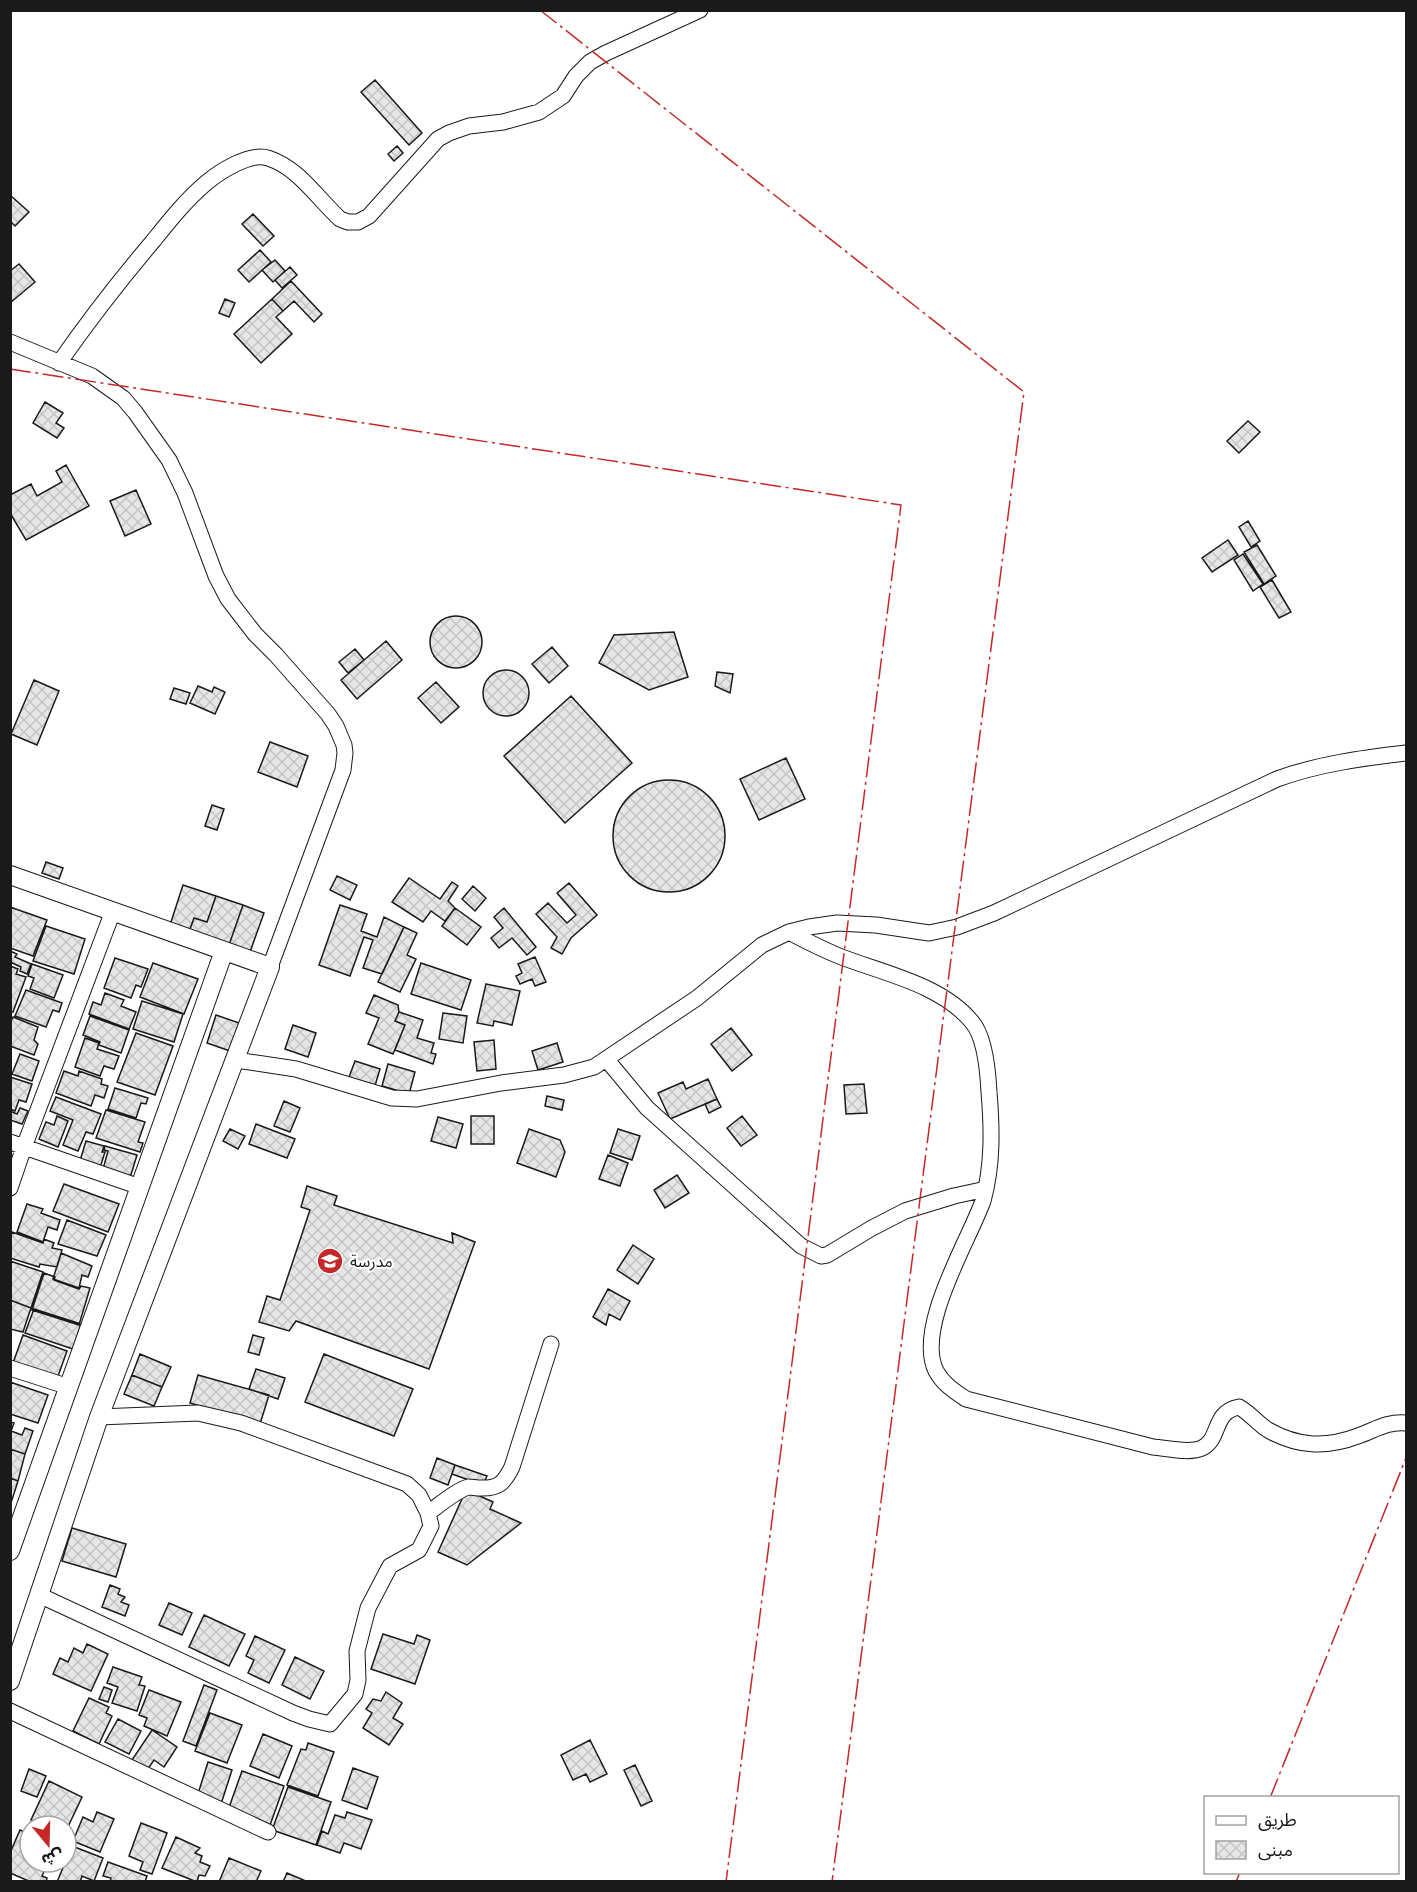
<svg xmlns="http://www.w3.org/2000/svg" width="1417" height="1892" viewBox="0 0 1417 1892" font-family="Raleway,'Noto Sans Arabic',sans-serif">
  <style>
    .building { fill: url(#building-cross-hatch); stroke: #1a1a1a; stroke-width: 1.5 }
    .lines { fill: none; stroke-linecap: round; stroke-linejoin: round }
    .minor-casing { stroke: #1a1a1a; stroke-width: 17 }
    .tertiary-casing { stroke: #1a1a1a; stroke-width: 20 }
    .minor { stroke: #fff; stroke-width: 15 }
    .tertiary { stroke: #fff; stroke-width: 18 }
    .power { stroke: #c62828; stroke-width: 1.5; stroke-dasharray: 21 4.5 3 4.5; stroke-linecap: butt }
    .labels { text-anchor: middle; dominant-baseline: central; stroke-width: 4.5; stroke-linejoin: round; paint-order: stroke }
    .poi-label { font-size: 16px; fill: #1a1a1a; stroke: #fff; text-anchor: start }
  </style>
  <defs>
    <pattern id="building-cross-hatch" width="8" height="8" patternUnits="userSpaceOnUse" patternTransform="scale(1.5)"><rect width="8" height="8" fill="#e6e6e6"/><path d="M0 0l8 8M0 8l8-8" fill="none" stroke="#c5c5c5"/></pattern>
  </defs>
  <rect width="100%" height="100%" fill="#fff"/>
  <path class="building" d="M375,80l47,53 -13,12 -48,-53z
    M397,146l6,7 -9,8 -6,-7z
    M10,195l19,17 -14,14 -5,-5z
    M253,214l21,22 -11,10 -21,-22z
    M260,250l11,12 -22,20 -11,-12z
    M275,260l10,11 -12,11 -11,-12z
    M19,264l16,18 -25,21v-32z
    M290,267l7,8 -15,13 -7,-8z
    M291,281l31,33 -8,8 -20,-21 -11,10 -11,-12z
    M225,299l10,4 -6,14 -10,-4z
    M272,299l11,12 -7,6 16,17 -31,29 -27,-29z
    M45,402l18,11 -7,10 8,5 -7,10 -24,-15z
    M1248,421l12,11 -21,21 -12,-12z
    M66,465l23,41 -63,34 -16,-27v-18l21,-11 6,12 25,-14 -6,-11z
    M136,490l15,34 -26,12 -15,-35z
    M1248,521l12,20 -9,6 -12,-20z
    M1228,540l10,15 -26,17 -10,-14z
    M1257,545l19,31 -12,8 -20,-32z
    M1243,554l20,30 -10,7 -19,-31z
    M1272,580l19,32 -12,6 -19,-31z
    M430 642a26 26 0 1 1 52 0a26 26 0 1 1-52 0Z
    M674,632l14,45 -39,13 -50,-27 15,-28z
    M386,641l16,19 -45,39 -16,-19z
    M552,647l16,19 -19,17 -17,-19z
    M355,649l9,11 -16,13 -9,-11z
    M483 693a23 23 0 1 1 46 0a23 23 0 1 1-46 0Z
    M717,672l16,2 -3,19 -15,-7z
    M34,680l25,11 -22,54 -26,-11z
    M436,682l23,25 -18,16 -23,-25z
    M198,686l14,6 2,-5 11,5 -10,22 -25,-11z
    M174,688l16,5 -4,11 -16,-5z
    M571,696l61,67 -67,60 -61,-67z
    M270,742l38,14 -11,31 -39,-15z
    M786,758l19,41 -46,21 -19,-41z
    M613 836a56 56 0 1 1 112 0a56 56 0 1 1-112 0Z
    M212,805l12,4 -7,21 -12,-4z
    M46,862l17,6 -4,11 -17,-6z
    M337,876l20,9 -7,15 -20,-10z
    M409,878l31,21 12,-17 6,4 -10,15 7,7 -10,13 -14,-10 -8,11 -31,-20z
    M569,883l28,32 -26,23 -9,16 -11,-6 6,-11 -21,-23 12,-11 19,20 9,-8 -19,-22z
    M183,885l33,11 -9,26 -13,-4 -5,14 -19,-7z
    M473,886l13,12 -11,13 -13,-12z
    M216,896l27,9 -14,40 -40,-13 5,-14 13,4z
    M243,905l21,8 -14,39 -21,-7z
    M340,905l27,9 -6,17 16,6 7,-20 20,10 -22,47 -19,-6 10,-28 -9,-3 -14,39 -31,-11z
    M10,907l37,13 -14,36 -23,-8z
    M455,908l26,19 -14,18 -25,-19z
    M504,908l32,39 -9,8 -15,-17 -13,10 -8,-10 12,-10 -9,-11z
    M46,926l39,13 -11,35 -41,-13z
    M404,927l13,6 -10,22 9,4 -16,33 -22,-10z
    M10,951l7,3 -2,3 16,7 -4,10 -7,-3 1,-4 -11,-5z
    M535,957l11,25 -11,4 -3,-7 -12,5 -4,-8 6,-3 -4,-9z
    M115,958l33,11 -7,18 -5,-2 -5,13 -27,-10z
    M153,963l45,16 -14,35 -44,-17z
    M421,963l50,17 -10,30 -50,-16z
    M32,964l31,11 -9,23 -24,-9 4,-11 -6,-2z
    M10,966l8,3 -2,5 10,3 -13,35 -3,-1z
    M486,984l34,7 -8,34 -18,-4 -1,5 -16,-3z
    M26,990l36,13 -3,9 -6,-2 -7,17 -31,-11z
    M105,993l19,7 -3,6 15,6 -7,17 -40,-15 4,-12 8,3z
    M374,995l24,10 1,7 -4,9 10,4 -12,29 -25,-10 11,-26 -13,-5z
    M142,1001l41,13 -9,28 -41,-13z
    M399,1012l24,8 -6,18 17,5 -3,10 5,1 -3,10 -38,-14 10,-25 -10,-4z
    M443,1013l24,3 -4,27 -24,-4z
    M216,1015l23,8 -9,28 -23,-8z
    M90,1016l39,14 -8,23 -22,-8 1,-3 -17,-7z
    M13,1017l25,10 -4,13 4,4 -4,11 -24,-9v-23z
    M293,1025l23,8 -8,24 -23,-8z
    M731,1028l21,27 -20,16 -21,-27z
    M136,1033l37,13 -18,49 -38,-13z
    M85,1038l14,5 -2,6 22,7 -5,13 -10,-3 -4,10 -25,-9z
    M494,1040l2,29 -19,2 -3,-29z
    M557,1043l6,19 -25,8 -6,-19z
    M20,1054l19,7 -7,20 -20,-7z
    M355,1061l25,8 -6,20 -26,-9z
    M388,1064l27,8 -6,22 -27,-8z
    M64,1071l14,5 1,-5 23,8 -1,5 7,2 -4,12 -9,-3 -4,11 -35,-13z
    M10,1077l22,7 -6,18 -7,-2 -4,11 -5,-2z
    M708,1079l9,20 -47,20 -12,-26 25,-11 3,7z
    M864,1084l3,29 -21,1 -2,-29z
    M115,1088l33,10 -2,6 -5,-1 -5,15 -28,-9z
    M547,1096l17,4 -2,10 -17,-4z
    M56,1097l45,17 -8,20 -7,-2 -8,19 -15,-6 10,-25 -23,-9z
    M717,1099l4,8 -12,6 -4,-9z
    M284,1101l16,7 -10,24 -16,-6z
    M20,1108l8,3 -6,13 -12,-4v-9l7,3z
    M106,1110l39,12 -7,20 5,1 -3,9 -44,-14z
    M57,1116l11,5 -10,26 -19,-8 7,-17 8,3z
    M471,1116h23v28h-23z
    M742,1116l15,19 -16,11 -14,-18z
    M438,1117l25,7 -7,24 -25,-7z
    M256,1124l39,15 -8,19 -38,-14z
    M230,1129l15,7 -7,13 -15,-8z
    M529,1129l31,11 5,12 -9,25 -39,-14z
    M618,1129l22,7 -8,24 -22,-7z
    M86,1141l18,5 -2,6h3l-6,19 -20,-7z
    M105,1146l32,9 -8,26 -27,-8 6,-22 -4,-1z
    M608,1155l20,8 -8,23 -21,-7z
    M677,1175l12,18 -24,15 -11,-18z
    M64,1184l55,20 -11,28 -55,-21z
    M307,1186l30,10 -3,9 119,38 -1,-10 23,9 -46,127 -133,-48 -7,10 -30,-9 8,-26 13,4 30,-90 -9,-3z
    M27,1204l16,5 -2,4 19,7 -3,10 -9,-3 -5,15 -26,-10z
    M67,1220l39,15 -9,21 -39,-12z
    M12,1232l31,11 1,-4 10,4 -2,5 10,2 -5,17 -17,-3 -1,3 -29,-9v-19z
    M633,1245l21,14 -16,25 -21,-14z
    M61,1253l31,13 -4,11 -6,-2 -3,13 -26,-9z
    M10,1261l33,11 -12,36 -21,-8z
    M44,1273l11,4 -1,3 25,9 2,-3 9,2 -11,37 -47,-15z
    M608,1289l22,12 -10,19 -11,-6 -3,11 -13,-8z
    M10,1300l21,8 -8,24 -13,-3z
    M34,1309l47,15 -8,25 -48,-16z
    M23,1335l44,16 -10,28 -44,-16z
    M253,1335l11,3 -5,17 -11,-3z
    M140,1354l31,13 -9,20 -30,-12z
    M324,1354l89,35 -19,47 -89,-34z
    M256,1369l29,9 -7,21 -29,-10z
    M132,1375l30,12 -8,19 -30,-12z
    M198,1375l71,20 -9,29 -70,-21z
    M10,1382l38,13 -10,28 -28,-9z
    M10,1422l4,1 -3,8 11,4 3,-7 8,3 -8,23 -15,-5z
    M10,1449l15,5 -7,27 -8,-3z
    M437,1458l18,7 -7,20 -18,-7z
    M455,1465l32,11 -4,9 -31,-11z
    M10,1478l8,3 -8,25z
    M466,1490l27,12 -3,7 31,14 -54,42 -29,-13z
    M72,1528l54,16 -10,33 -54,-16z
    M110,1585l10,4 -2,5 7,3 -4,5 8,3 -4,11 -23,-9z
    M169,1603l23,10 -10,22 -23,-10z
    M204,1615l41,19 -16,32 -40,-19z
    M383,1634l31,10 3,-9 13,5 -15,44 -44,-15z
    M255,1636l30,14 -16,33 -21,-10 6,-13 -8,-4z
    M87,1644l21,10 -17,37 -38,-17 7,-16 8,4 6,-14 9,5z
    M295,1657l29,14 -14,28 -28,-14z
    M113,1667l29,10 -3,8 6,1 -8,25 -25,-8 6,-16 -11,-4z
    M204,1685l13,5 -21,56 -13,-5z
    M104,1687l8,3 -4,12 -9,-3z
    M149,1690l32,12 -14,34 -23,-10 3,-8 -8,-3z
    M386,1692l16,11 -9,15 10,6 -14,21 -26,-17 9,-15 -6,-4 7,-10 8,2z
    M89,1698l20,9 -3,6 6,3 -13,28 -26,-13z
    M210,1713l32,12 -15,38 -32,-12z
    M118,1719l23,12 -12,23 -24,-12z
    M152,1730l25,17 -13,20 -10,-7 -7,10 -15,-10z
    M263,1734l29,12 -13,32 -29,-12z
    M590,1740l17,34 -17,8 -4,-8 -13,6 -12,-25z
    M308,1743l26,9 -16,44 -31,-11 14,-36 5,1z
    M208,1762l24,8 -11,34 -24,-7z
    M635,1765l17,36 -11,5 -17,-36z
    M353,1768l25,9 -11,32 -25,-9z
    M29,1769l17,7 -9,21 -16,-6z
    M242,1771l42,15 -15,42 -42,-15z
    M49,1781l33,16 -16,34v-5h-22l-13,-6z
    M288,1787l43,15 -15,43 -44,-15z
    M97,1812l17,7 -14,33 -27,-11 10,-24 10,5z
    M347,1812l25,8 -11,29 -17,-6 -4,10 -23,-8 5,-14 6,3 7,-19 10,3z
    M141,1823l26,10 -15,41 -12,-4 3,-8 -14,-6z
    M20,1830l10,4v28h18l-6,14 5,2 -1,4h-15l-21,-9v-20z
    M176,1837l24,11 -5,5 7,3 -2,6 10,4 -5,10 -6,-1 -2,7 -35,-14z
    M72,1846l31,12 -9,23 -12,-5 -2,6h-23z
    M229,1858l32,13 -5,11h-37z
    M108,1862l39,14 -2,6h-35l1,-4 -8,-2z
    M287,1873l21,9h-25z"/>
  <g class="lines">
    <g class="minor-casing">
      <path id="minor" d="M10,342l82,34 31,22 12,14 34,48 16,33 31,83 12,23 27,35 21,21 52,59 8,12 8,19 1,8 -2,17 -73,197
        M59,363c30,-43 61,-83 95,-123 16,-20 32,-40 52,-57 13,-11 44,-31 62,-25 31,10 49,40 72,61l8,3h10l11,-6 69,-77 11,-6 20,-7 34,-4 36,-10 24,-16 13,-20 14,-14 16,-9 94,-43
        M789,932c17,9 33,17 50,24 43,17 102,28 133,66 13,15 16,50 17,70 3,36 4,73 -6,109 -15,41 -68,127 -47,170 7,13 18,20 30,28l187,48c14,1 36,7 49,1 19,-9 10,-36 37,-41 11,6 19,17 29,23 30,17 58,18 90,6 17,-6 30,-15 48,-13
        M236,1060l60,9 96,29 25,1 84,-16 63,-8 30,-8 103,-69 65,-53 27,-13 20,-5 28,-4 39,2 53,8 28,-6 37,-14 283,-134c41,-15 86,-21 129,-26
        M607,1060l40,48 154,138 20,10 6,-1 45,-27 33,-17 49,-15 32,-7
        M10,1142l130,45
        M10,1188l14,-41 89,-236
        M10,1368l59,19
        M428,1513c10,-7 30,-24 41,-26 1,0 9,1 10,1 20,1 25,-5 33,-21l39,-123
        M39,1595l254,118 16,6 21,5 25,-30 3,-14 -1,-29 11,-43 22,-42 29,-16 12,-24 -3,-13 -9,-18 -12,-11 -166,-61 -43,-10 -99,4
        M10,1711l258,121"/>
    </g>
    <g class="tertiary-casing">
      <path id="tertiary" d="M10,875l260,92 -171,450 -89,264
        M10,1551l214,-600"/>
    </g>
    <use href="#minor" class="minor"/>
    <use href="#tertiary" class="tertiary"/>
    <path class="power" d="M540,10l484,382 -192,1490
      M10,369l891,136 -175,1377
      M1270,1798l136,-340
      M1236,1882l4,-10"/>
  </g>
  <defs>
    <g id="school-disc" transform="scale(1.35)"><circle r="9.5" fill="#c62828" stroke="#fff"/><path d="M0-5L7-2L0 1L-7-2ZM-4 1L0 2.5L4 1V4Q0 6-4 4Z" fill="#fff"/></g>
  </defs>
  <g fill-rule="evenodd">
    <use href="#school-disc" x="330" y="1261"/>
  </g>
  <g class="labels">
    <g class="poi-label">
      <text x="350" y="1261">مدرسة</text>
    </g>
  </g>
  <rect width="1417" height="1892" fill="none" stroke="#1a1a1a" stroke-width="24"/>
  <rect x="1204" y="1796" width="195" height="78" fill="#ffffff" stroke="#a3a3a3" stroke-width="1.5"/>
  <rect x="1216" y="1816" width="30" height="9" fill="#ffffff" stroke="#a3a3a3" stroke-width="1.5"/>
  <text x="1258" y="1826" font-size="18" fill="#1a1a1a">طريق</text>
  <rect x="1216" y="1841" width="30" height="18" fill="url(#building-cross-hatch)" stroke="#a3a3a3" stroke-width="1.5"/>
  <text x="1258" y="1856" font-size="18" fill="#1a1a1a">مبنى</text>
  <g transform="translate(48 1844) rotate(161)"><circle r="28" fill="#ffffff" stroke="#a3a3a3" stroke-width="1.5"/>
  <path d="M0-4.5L10 22L0 15L-10 22Z" fill="#c62828"/>
  <text y="-9" font-size="16" font-weight="bold" text-anchor="middle" fill="#1a1a1a">ش</text>
  </g>
</svg>
